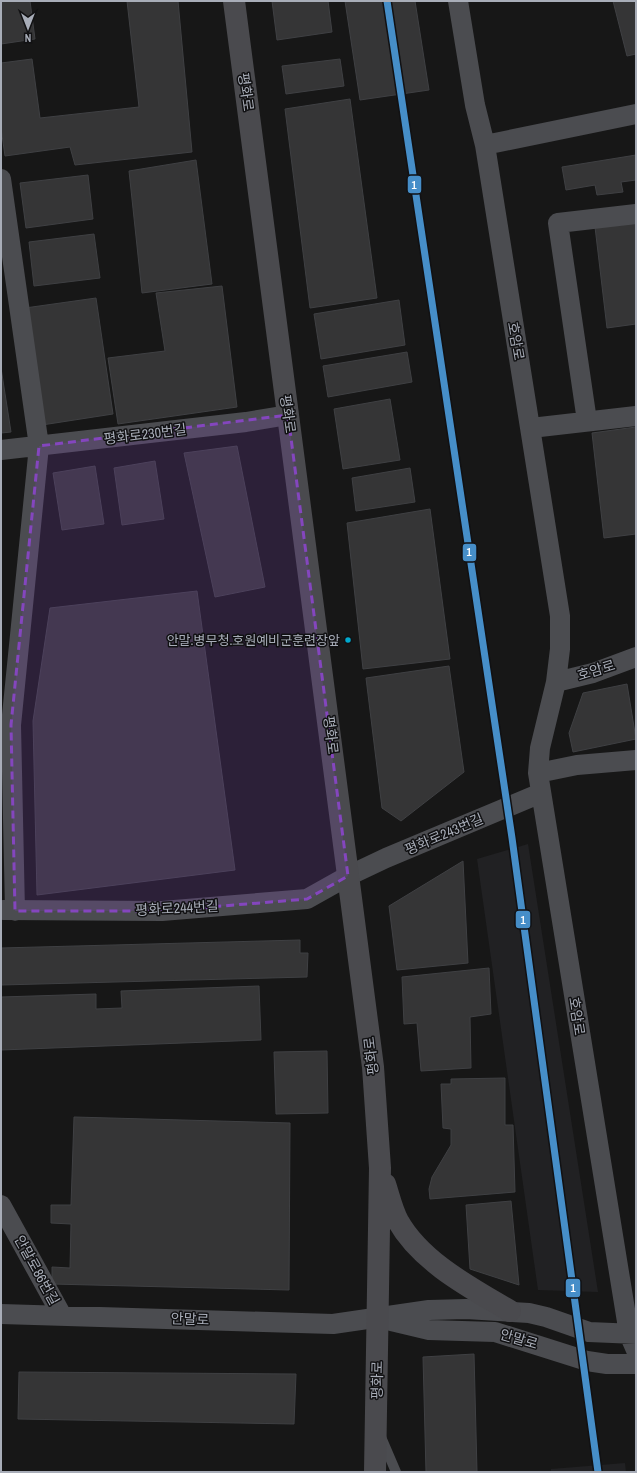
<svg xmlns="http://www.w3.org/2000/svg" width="637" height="1473" viewBox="0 0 637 1473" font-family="'Archivo Narrow','Noto Sans KR',sans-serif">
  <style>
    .built { fill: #212123 }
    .building { fill: #353536; stroke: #3f4043 }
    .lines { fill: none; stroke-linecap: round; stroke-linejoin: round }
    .lane { stroke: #4b4c50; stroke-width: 10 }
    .street { stroke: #4b4c50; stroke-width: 20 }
    .secondary { stroke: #4a4a4e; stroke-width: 22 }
    .metro-1-casing { stroke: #111113; stroke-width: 10 }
    .metro-1 { stroke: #468ec8; stroke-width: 7 }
    .marked { fill: #8446be; fill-opacity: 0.2; stroke: #8446be; stroke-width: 3; stroke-dasharray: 8 5; stroke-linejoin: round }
    .bus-dot { fill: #00a9ce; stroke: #111113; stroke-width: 1.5 }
    .labels { text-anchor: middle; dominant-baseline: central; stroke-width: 3; stroke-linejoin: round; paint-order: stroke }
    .bus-label { font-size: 13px; fill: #a8adb8; stroke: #111113; text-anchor: end }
    .street-label { font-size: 14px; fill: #a8adb8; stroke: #111113 }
    .line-badge { stroke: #111113; stroke-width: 1.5 }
    .badge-label { font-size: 11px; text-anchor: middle; font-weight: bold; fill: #fff }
  </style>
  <rect width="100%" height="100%" fill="#171717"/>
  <path class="built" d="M528,844l70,448 -60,-2 -61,-431z
    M625,1463l1,9h-75v-3z"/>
  <path class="building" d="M1,1h29l5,38 -34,5z
    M127,1h51l14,151 -117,13 -5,-18 -65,9 -4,-28v-65l31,-4 8,59 99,-11z
    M272,1h56l4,31 -55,8z
    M345,1h70l14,89 -69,10z
    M613,1h23v53l-9,2z
    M340,59l4,27 -58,8 -4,-28z
    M350,99l27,199 -67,10 -25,-199z
    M636,155v25l-15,2 2,10 -26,3 -2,-10 -29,5 -4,-23z
    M196,160l16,124 -70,9 -13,-122z
    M88,175l5,44 -67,9 -6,-45z
    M636,221v103l-29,4 -12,-101z
    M94,234l6,44 -66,8 -5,-44z
    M222,286l15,121 -119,17 -10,-66 57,-7 -9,-58z
    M96,298l17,116 -71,11 -17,-117z
    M399,300l6,45 -84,14 -7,-45z
    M407,352l5,30 -84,15 -5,-31z
    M1,368l10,64 -10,1z
    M390,399l10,61 -57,9 -9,-60z
    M636,427v107l-32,4 -12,-105z
    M237,446l28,141 -50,10 -31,-144z
    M155,461l9,58 -42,6 -8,-57z
    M95,466l9,58 -42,6 -9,-57z
    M410,468l5,34 -59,9 -4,-33z
    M430,509l20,150 -87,10 -16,-146z
    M197,591l38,279 -198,25 -4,-174 17,-113z
    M449,666l15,106 -63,49 -19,-13 -16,-130z
    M627,684l9,55 -63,13 -4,-19 14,-40z
    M463,861l5,102 -71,7 -8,-64z
    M300,940v13h8l-1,24 -306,8v-37z
    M489,968l2,46 -21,3 1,51 -50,3 -4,-48 -13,1 -2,-47z
    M259,986l2,54 -260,10v-53l95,-3v15l26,-1 -1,-17z
    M327,1051l1,62 -52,1 -2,-62z
    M505,1078v47h8l2,67 -85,7 -1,-10 3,-12 19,-32v-16l-8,-1 -2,-44h10v-5z
    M74,1117l216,6 -1,167 -237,-6v-17l18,1 1,-44 -20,-1v-18h20z
    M511,1201l8,84 -49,-16 -4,-64z
    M474,1354l3,118h-51l-3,-115z
    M19,1372l277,2 -2,50 -276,-5z"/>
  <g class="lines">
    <path class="lane" d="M381,1437l15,35"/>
    <path class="street" d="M458,1l17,104 10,40 75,471v33l-4,33 -16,66 -2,25 91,561 7,16
      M485,145l151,-31
      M1,179l38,267 -28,279 4,186
      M587,421l-29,-198 78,-9
      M531,428l105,-12
      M1,450l245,-28 42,-7
      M556,682l37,-9 43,-16
      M538,773l39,-8 59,-5
      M3,910l159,1 145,-12 41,-23 38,-18 155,-65
      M1,1205l60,109
      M1,1314l332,10 96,-14 37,-1 63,4 17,4 43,15 47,2
      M387,1320l42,10 66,2 92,29 20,3h29"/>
    <path class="secondary" d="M234,1l139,1066 7,101 -5,304
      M385,1184c4,12 7,26 13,37 23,41 73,67 112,90"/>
    <g class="metro-1-casing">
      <path id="metro-1" d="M387,1l125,837 86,634"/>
    </g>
    <use href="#metro-1" class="metro-1"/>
  </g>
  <path class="marked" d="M288,415l60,461 -41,23 -145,12h-147l-4,-186 28,-279z"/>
  <circle class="bus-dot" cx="348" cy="640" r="3.5"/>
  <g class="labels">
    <g class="bus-label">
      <text x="340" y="640">안말.병무청.호원예비군훈련장앞</text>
    </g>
    <g class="street-label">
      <text transform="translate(246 92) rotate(82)">평화로</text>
      <text transform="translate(516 341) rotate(80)">호암로</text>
      <text transform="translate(288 414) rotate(82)">평화로</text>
      <text transform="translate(145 434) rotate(-7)">평화로230번길</text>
      <text transform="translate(596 670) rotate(-17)">호암로</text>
      <text transform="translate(331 735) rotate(83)">평화로</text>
      <text transform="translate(444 834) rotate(-23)">평화로243번길</text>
      <text transform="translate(177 908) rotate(-3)">평화로244번길</text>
      <text transform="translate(577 1016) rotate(81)">호암로</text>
      <text transform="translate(371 1056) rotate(-97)">평화로</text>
      <text transform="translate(37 1270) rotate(61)">안말로86번길</text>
      <text transform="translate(190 1319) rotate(2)">안말로</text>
      <text transform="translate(519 1339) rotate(16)">안말로</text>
      <text transform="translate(377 1380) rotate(-89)">평화로</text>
    </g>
  </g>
  <g class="line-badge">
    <rect x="407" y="175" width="15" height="19" rx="4" fill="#468ec8"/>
    <rect x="462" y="543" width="15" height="19" rx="4" fill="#468ec8"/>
    <rect x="515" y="910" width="16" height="19" rx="4" fill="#468ec8"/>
    <rect x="565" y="1278" width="16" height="20" rx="4" fill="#468ec8"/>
  </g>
  <g class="badge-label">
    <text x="414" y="189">1</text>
    <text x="469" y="556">1</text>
    <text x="523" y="924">1</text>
    <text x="573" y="1292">1</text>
  </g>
  <rect width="637" height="1473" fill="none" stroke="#a8adb8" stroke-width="4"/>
  <g transform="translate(28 28) rotate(180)" stroke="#111113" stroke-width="3" paint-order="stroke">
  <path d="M0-3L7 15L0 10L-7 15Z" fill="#a8adb8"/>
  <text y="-6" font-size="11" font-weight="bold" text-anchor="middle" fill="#a8adb8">N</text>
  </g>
</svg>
